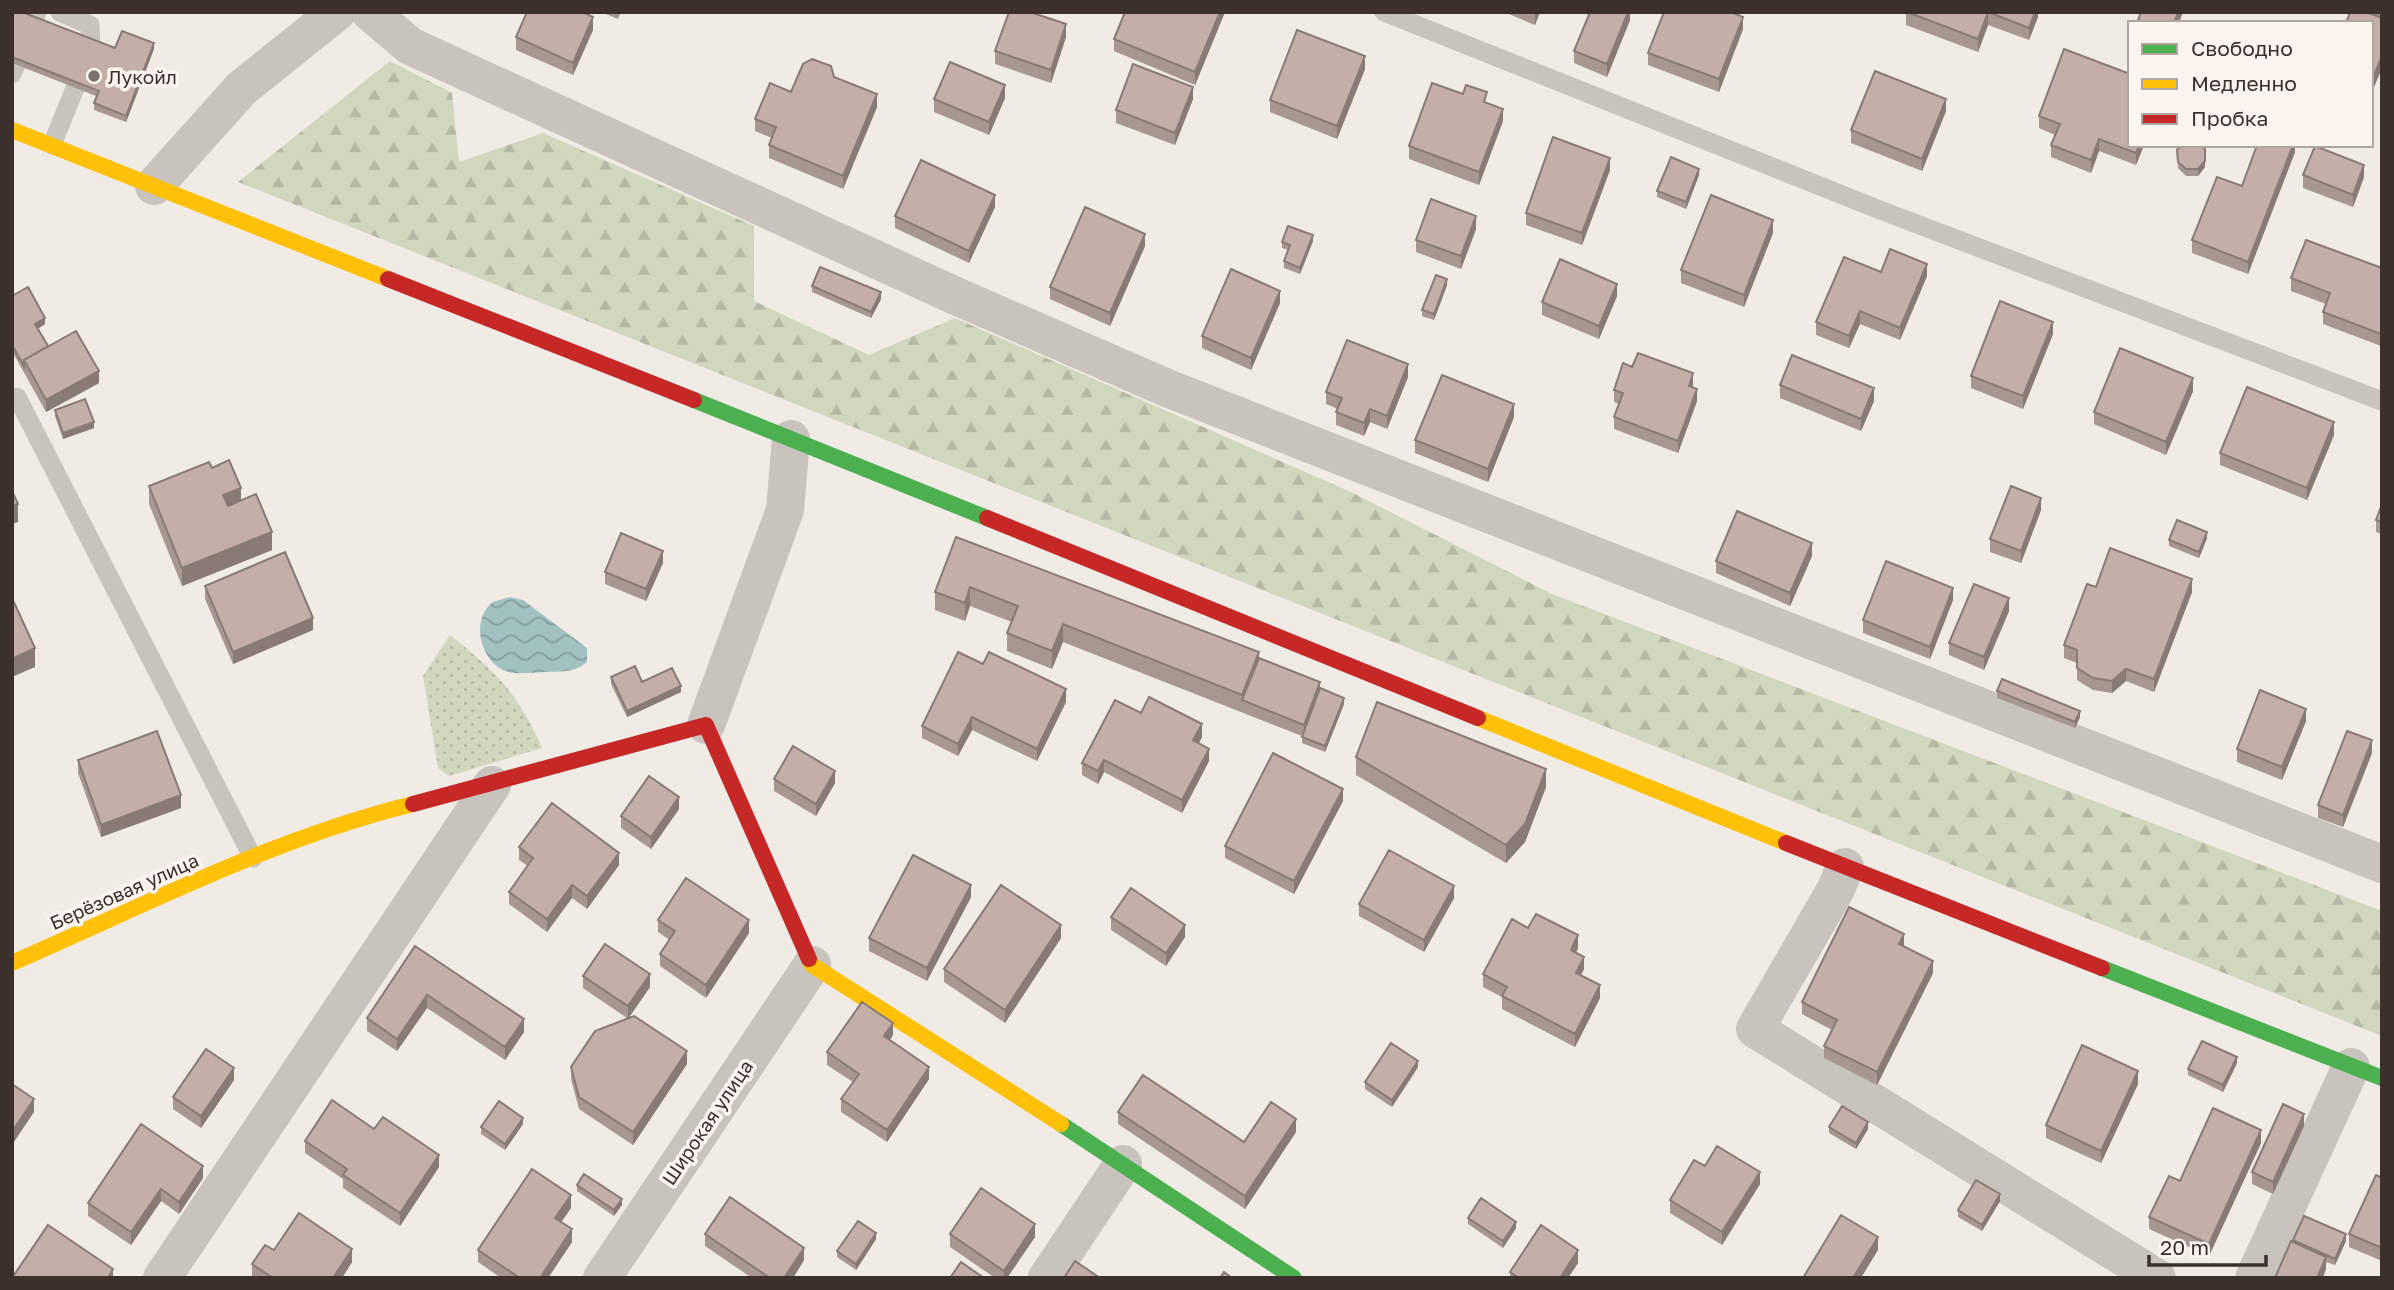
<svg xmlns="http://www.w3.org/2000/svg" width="2394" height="1290" viewBox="0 0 2394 1290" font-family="'Golos Text',sans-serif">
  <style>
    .forest { fill: url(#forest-firs) }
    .park { fill: url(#park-dots) }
    .water { fill: url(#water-waves) }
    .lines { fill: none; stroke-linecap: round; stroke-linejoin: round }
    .lane { stroke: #c9c3be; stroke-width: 19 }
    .street { stroke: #c9c3be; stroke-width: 38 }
    .fast { stroke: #4caf50; stroke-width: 16 }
    .slow { stroke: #ffc107; stroke-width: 16 }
    .jam { stroke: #c62828; stroke-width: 16 }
    .wall { fill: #a89690 }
    .shaded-wall { fill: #887a75 }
    .building { fill: #c3afa7; stroke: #887a75; stroke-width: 2 }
    .poi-dot { fill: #7a716c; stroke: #fbf5ee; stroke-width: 2.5 }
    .labels { text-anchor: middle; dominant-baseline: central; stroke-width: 7; stroke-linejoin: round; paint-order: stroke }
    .poi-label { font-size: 19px; fill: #3b302b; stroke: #fbf5ee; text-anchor: start }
    .street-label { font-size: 19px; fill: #3b302b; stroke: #fbf5ee }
  </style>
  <defs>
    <pattern id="forest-firs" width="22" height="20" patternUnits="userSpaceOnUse" patternTransform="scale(1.75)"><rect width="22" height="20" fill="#d1d6bf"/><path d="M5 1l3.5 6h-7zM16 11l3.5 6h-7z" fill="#b4b8a4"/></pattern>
    <pattern id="park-dots" width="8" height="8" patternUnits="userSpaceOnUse" patternTransform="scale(1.75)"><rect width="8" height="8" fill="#d1d6bf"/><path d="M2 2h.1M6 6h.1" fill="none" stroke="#b4b8a4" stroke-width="1.8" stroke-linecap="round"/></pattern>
    <pattern id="water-waves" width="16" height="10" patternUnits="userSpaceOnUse" patternTransform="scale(1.75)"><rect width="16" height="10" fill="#a1c2c1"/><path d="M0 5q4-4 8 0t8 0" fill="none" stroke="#849e9d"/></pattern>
  </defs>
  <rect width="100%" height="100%" fill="#f0ebe5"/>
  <path class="forest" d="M390,61l62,32 7,69 84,-29 211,93v75l115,54 86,-37 396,174 201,102 830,317v125l-2144,-854z"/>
  <path class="park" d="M450,635c46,37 68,58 92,113l-93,28 -11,-8 -15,-92z"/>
  <path class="water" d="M509,597l14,3 64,48v14c-13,11 -24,9 -40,10 -12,0 -27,3 -38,0 -28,-7 -40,-52 -16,-70 4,-2 12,-3 16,-5z"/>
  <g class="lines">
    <path class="lane" d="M60,12l30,13 1,21
      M1384,12l496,198 502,191
      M33,23l4,-11
      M12,74l4,-9
      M52,145l23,-57
      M17,397l236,461"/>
    <path class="street" d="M370,12l40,34 548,251 209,91 1215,476
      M154,186l88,-98 95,-76
      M706,725l79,-215 6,-71
      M1845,867l-9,22 -81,140 402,249
      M162,1278l330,-493
      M602,1278l210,-313
      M1047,1278l76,-114
      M2254,1278l97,-211"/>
    <path class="fast" d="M694,400l293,118
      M2102,968l280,110
      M1061,1124l233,154"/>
    <path class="slow" d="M12,130l376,149
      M1478,718l308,125
      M809,959l3,6 249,159
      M12,963c131,-57 262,-125 401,-159"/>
    <path class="jam" d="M388,279l306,121
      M987,518l491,200
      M413,804l293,-79 103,234
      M1786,843l316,125"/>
  </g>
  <path class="wall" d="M12,12l103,36 39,1 -28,73 -32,-12v-7l2,-7 -84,-33z
    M527,12h59v2l7,16 -20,45 -57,-25v-13z
    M601,12h20l-3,7z
    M1125,12h100l-30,73 -81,-34v-12z
    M1504,12h36l-5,13z
    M1630,12v8l-23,57 -33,-14v-12z
    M1906,12h132v5l-9,23 -41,-15 -10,27 -72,-27z
    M2350,12h32v56l-11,26v-71z
    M1743,29l-24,63 -71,-27v-12z
    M1066,37l-15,46 -56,-19v-13z
    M1365,69l-28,70 -67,-27v-12z
    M834,77l43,30 -34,82 -74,-31v-13l3,-7 -17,-7v-12l36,-27z
    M1005,98l-16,37 -55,-23v-13z
    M1193,99l-18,46 -59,-22v-13z
    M1487,103l16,18 -24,64 -70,-26v-13z
    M1946,111l-24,60 -71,-28v-13z
    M2039,116l105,29 -8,20 -37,-14 -8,22 -40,-16v-12l4,-10 -16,-7z
    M2295,145v7l-47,122 -56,-21v-13l50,-54z
    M2177,150l28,17 -7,9h-12l-8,-8z
    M1610,170l-28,75 -56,-20v-12z
    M1699,175l-13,34 -29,-12v-6z
    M2303,175l61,2 -11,30 -50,-19z
    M995,207l-26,56 -74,-35v-12z
    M1476,229l-15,40 -45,-17v-12z
    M1773,233l-29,74 -63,-24v-13z
    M1313,241l-13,33 -16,-6v-7l4,-11 -6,-2v-6z
    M1145,246l-35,80 -60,-27v-12z
    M2382,268v76l-1,2 -58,-22v-12l3,-8 -35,-13v-13z
    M1927,276l-27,64 -40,-16 -11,24 -33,-13v-13z
    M1447,285l-13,35 -12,-4v-6z
    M812,286l69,13 -10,19 -59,-26z
    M12,296l33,28 -7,5 10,17 51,37 -53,29 -34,-61z
    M1617,296l-18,43 -57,-24v-13z
    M1280,303l-29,67 -49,-22v-12z
    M2053,334l-30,75 -52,-21v-12z
    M1632,367l61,19 4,15 -19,52 -64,-24v-12l5,-13 -5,-2v-12z
    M1408,377l-21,52 -17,-7 -6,14 -28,-11v-13l2,-3 -12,-5v-12z
    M1780,385l94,16 -13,30 -81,-33z
    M2193,391l-27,64 -72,-31v-12z
    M55,410l39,18 -31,11 -8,-23z
    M1514,417l-26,65 -73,-29v-13z
    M2334,435l-27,65 -87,-35v-12z
    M212,468l29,32 31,50 -90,36 -33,-82v-18z
    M2382,504v30l-6,-2v-12z
    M2041,510l-20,53 -31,-11v-13z
    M956,537l303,121 61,30 24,16 -19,48 -23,-9v-7l-239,-94 -11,27 -45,-18v-18l5,-11 -42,-16 -5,15 -30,-11v-18z
    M2207,538l-8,20 -30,-12v-6z
    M1812,556l-22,50 -74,-33v-12z
    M663,563l-17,38 -41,-17v-12z
    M205,586l108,44 -80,34 -28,-65z
    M2096,587l96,5 -38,100 -28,-11 -14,12 -19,-3 -16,-10v-17l-13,-5v-13z
    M1953,600l-23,59 -67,-26v-13z
    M2009,611l-25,59 -35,-15v-12z
    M983,664l83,38 -29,59 -65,-31 -14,26 -36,-18v-12z
    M611,677l31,5 39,10 -54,25 -16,-33z
    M1997,691l83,26 -5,11 -78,-30z
    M1141,713l61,24 -3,6 10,18 -27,52 -78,-41 -6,12 -16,-9v-12z
    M2306,721l-24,59 -45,-18v-13z
    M2372,753l-29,74 -25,-9v-13z
    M1356,757l190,30 -21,55 -19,21 -150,-88z
    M78,760l103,48 -80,29 -23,-64z
    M774,779l61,4 -19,33 -42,-25z
    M1343,801l-49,93 -69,-36v-12z
    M679,809l-28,40 -30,-21v-12z
    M519,847l100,18 -32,44 -15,-11 -25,34 -38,-28v-12l19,-26 -9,-6z
    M971,897l-44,84 -58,-30v-13z
    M1454,898l-30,54 -65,-36v-12z
    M1111,917l74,20 -19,29 -55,-36z
    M658,920l91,13 -43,65 -46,-32v-12l10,-14 -12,-8z
    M1528,928l50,20 -2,5 8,16 -3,6 19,23 -25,49 -73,-38v-12l-19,-10v-13z
    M1061,938l-56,85 -61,-41v-13z
    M415,946l109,86 -19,28 -78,-52 -30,43 -30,-20v-13z
    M1904,946l29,27 -56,112 -53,-27v-12l8,-16 -30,-16v-12z
    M583,976l67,11 -21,30 58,47 -54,81 -54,-36 -8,-30v-12l56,-49 -44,-30z
    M893,1035l-4,5 40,39 -42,63 -46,-30v-13l12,-17 -26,-17v-13z
    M2237,1063l-14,29 -35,-17v-6z
    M1418,1067l-26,40 -27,-18v-7z
    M234,1080l-33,48 -28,-19v-12z
    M2138,1084l-37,79 -55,-25v-13z
    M1118,1112l126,30 52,-10 -51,77 -127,-85z
    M523,1124l-18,26 -24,-16v-7z
    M2304,1126l-31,68 -21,-10v-12z
    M1829,1127l39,2 -12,20 -27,-16z
    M374,1129l65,38 -39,59 -57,-38v-9l-38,-26v-12z
    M2261,1143l-52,113 -60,-27v-12z
    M1705,1166l55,18 -38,61 -52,-32v-13z
    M203,1178l-24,36 -18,-13 -30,44 -43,-29v-13z
    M2382,1178v83l-33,-14v-13z
    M577,1185l45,20 -8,11 -37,-25z
    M2000,1201l-18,30 -24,-14v-7z
    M571,1208l-10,14 11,20 -24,36h-47l-23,-16v-12z
    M1468,1218l48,10 -13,20 -35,-24z
    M705,1234l99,26 -11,18h-41l-47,-32z
    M950,1234l85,3 -28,41h-12l-45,-31z
    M876,1239l-20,31 -19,-13v-6z
    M2293,1241h53l-11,24 -9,-3v7z
    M274,1250l78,12 -10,16h-88l-2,-2v-12z
    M1578,1263l-10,15h-58v-6z"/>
  <path class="shaded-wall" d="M1220,12h5l-30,73v-13z
    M1535,12h5l-5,13z
    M1628,12h2v8l-23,57v-13z
    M1988,12v13l-10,27v-13z
    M2035,12h3v5l-9,23v-12z
    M2178,12h5l-4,11h-5z
    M593,17v13l-20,45v-12z
    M1743,17v12l-24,63v-13z
    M1066,24v13l-15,46v-13z
    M154,43v6l-28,73v-6z
    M1365,56v13l-28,70v-13z
    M2382,56v12l-11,26v-12z
    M1005,85v13l-16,37v-13z
    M1193,87v12l-18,46v-12z
    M877,94v13l-34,82v-13z
    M1946,99v12l-24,60v-12z
    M1503,109v12l-24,64v-13z
    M2099,139v12l-8,22v-13z
    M2139,145h5l-8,20v-12z
    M2293,145h2v7l-47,122v-12z
    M1610,158v12l-28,75v-12z
    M2205,161v6l-7,9v-7z
    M2364,165v12l-11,30v-12z
    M1699,169v6l-13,34v-7z
    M995,195v12l-26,56v-12z
    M1476,216v13l-15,40v-13z
    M1773,220v13l-29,74v-12z
    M1145,234v12l-35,80v-13z
    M1313,235v6l-13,33v-6z
    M1927,264v12l-27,64v-12z
    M1447,279v6l-13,35v-6z
    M1617,284v12l-18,43v-13z
    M1280,291v12l-29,67v-12z
    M881,292v7l-10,19v-6z
    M1860,311v13l-11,24v-12z
    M45,318v6l-10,6v-6z
    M2053,322v12l-30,75v-13z
    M1408,364v13l-21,52v-13z
    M99,371v12l-53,29v-12z
    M1693,373v13l-4,12v-12z
    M2193,378v13l-27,64v-13z
    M1874,388v13l-13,30v-12z
    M1697,389v12l-19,52v-12z
    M1514,404v13l-26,65v-13z
    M1370,409v13l-6,14v-13z
    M94,422v6l-31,11v-6z
    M2334,422v13l-27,65v-12z
    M241,488v18l-18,7v-18z
    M2041,498v12l-20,53v-12z
    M18,504v18l-6,2v-18z
    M272,532v18l-90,36v-18z
    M2207,532v6l-8,20v-6z
    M1812,543v13l-22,50v-13z
    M663,551v12l-17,38v-12z
    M2192,579v13l-38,100v-13z
    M970,587v19l-5,15v-18z
    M1953,588v12l-23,59v-12z
    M2009,598v13l-25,59v-13z
    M313,618v12l-80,34v-12z
    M1063,624v18l-11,27v-18z
    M35,648v19l-23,10v-18z
    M1259,652v18l-17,30v13v-18z
    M2126,669v12l-14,12v-12z
    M1320,682v13l-16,42v-12z
    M681,686v6l-54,25v-6z
    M1066,689v13l-29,59v-12z
    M1344,698v6l-19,48v-6z
    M2306,709v12l-24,59v-13z
    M2080,711v6l-5,11v-6z
    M972,717v13l-14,26v-12z
    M1202,724v13l-9,16v-13z
    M2372,740v13l-29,74v-12z
    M1209,749v12l-27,52v-13z
    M1104,760v12l-6,12v-13z
    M1546,769v18l-21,55 -19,21v-18z
    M835,771v12l-19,33v-12z
    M1343,789v12l-49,93v-13z
    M181,795v13l-80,29v-12z
    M679,797v12l-28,40v-12z
    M619,853v12l-32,44v-13z
    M572,885v13l-25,34v-13z
    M971,885v12l-44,84v-13z
    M1454,886v12l-30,54v-12z
    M749,920v13l-43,65v-13z
    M1061,925v13l-56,85v-13z
    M1185,925v12l-19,29v-13z
    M1904,934v13l-5,-3z
    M1578,935v13l-7,15v-13z
    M1584,957v12l-8,16v-12z
    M1933,961v12l-56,112v-13z
    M650,974v13l-22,32v-13z
    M1600,985v13l-25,49v-13z
    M427,995v13l-30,43v-12z
    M524,1019v13l-19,28v-13z
    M893,1023v12l-9,14v-13z
    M687,1051v13l-54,81v-13z
    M2237,1057v6l-14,29v-7z
    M1418,1061v6l-26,40v-7z
    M929,1067v12l-42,63v-12z
    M234,1068v12l-33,48v-12z
    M2138,1071v13l-37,79v-12z
    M34,1099v13l-22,33v-13z
    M2304,1114v12l-31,68v-12z
    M523,1118v6l-18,26v-6z
    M1296,1119v13l-51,77v-13z
    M1868,1122v7l-12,20v-6z
    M2261,1130v13l-52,113v-12z
    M439,1155v12l-39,59v-13z
    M203,1166v12l-24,36v-12z
    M1760,1172v12l-38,61v-13z
    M161,1189v12l-30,44v-13z
    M2000,1194v7l-18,30v-6z
    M571,1195v13l-16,23v-13z
    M622,1199v6l-8,11v-6z
    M1516,1222v6l-13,20v-7z
    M1035,1224v13l-28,41h-3v-7z
    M572,1229v13l-24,36h-8z
    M876,1233v6l-20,31v-6z
    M2346,1234v7l-11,24v-6z
    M1878,1237v13l-17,28h-8z
    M804,1248v12l-11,18h-9z
    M352,1249v13l-10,16h-9z
    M1578,1250v13l-10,15h-8z
    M2326,1257v12l-3,9h-6z
    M113,1269v9h-5z"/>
  <path class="building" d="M12,12h10l93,36 7,-17 32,12 -28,73 -32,-13 5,-12 -87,-34z
    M527,12h55l11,5 -20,46 -57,-26z
    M1009,12h21l36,12 -15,46 -56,-19z
    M1125,12h95l-25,60 -81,-33z
    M1590,12h38l-21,52 -33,-13z
    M1664,12h67l12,5 -24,62 -71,-26z
    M1907,12h81l-10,27z
    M1988,12h47l-6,16z
    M2141,12h37l-4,11h-37z
    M2350,12h16l16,6v38l-11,26v-59h-25z
    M1297,30l68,26 -28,70 -67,-26z
    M2064,49l66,25v71h9l-3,8 -37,-14 -8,21 -40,-15 9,-21 -21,-8z
    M812,59l19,7 3,11 43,17 -34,82 -74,-31 7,-18 -21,-8 15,-36 21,9 12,-28z
    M950,62l55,23 -16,37 -55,-23z
    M1133,64l60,23 -18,46 -59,-23z
    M1875,71l71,28 -24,60 -71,-29z
    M1432,83l31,11 3,-9 21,7 -3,10 19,7 -24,63 -70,-26z
    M1553,137l57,21 -28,75 -56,-20z
    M2182,145h19l4,4v12l-7,8h-12l-8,-7 -1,-12z
    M2257,145h36l-45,117 -56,-22 25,-63 25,9z
    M2315,146l49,19 -11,30 -50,-20z
    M1671,157l28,12 -13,33 -29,-11z
    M921,160l74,35 -26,56 -74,-35z
    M1711,195l62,25 -29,75 -63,-25z
    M1431,199l45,17 -15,40 -45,-16z
    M1085,207l60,27 -35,79 -60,-26z
    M1288,226l25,9 -13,33 -16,-7 6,-16 -8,-3z
    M2306,240l76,28v63l-1,3 -58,-22 7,-19 -39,-15z
    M1890,249l37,15 -27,64 -40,-17 -11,25 -33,-14 28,-65 37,15z
    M1560,259l57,25 -18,42 -57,-24z
    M820,267l61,25 -10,20 -59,-26z
    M1231,269l49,22 -29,67 -49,-22z
    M1436,275l11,4 -13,35 -12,-4z
    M28,287l17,31 -10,6 13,22 -24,14v6l-12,-21v-49z
    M2000,301l53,21 -30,74 -52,-20z
    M76,331l23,40 -53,29 -22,-40z
    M1347,340l61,24 -21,52 -17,-7 -6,14 -28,-11 6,-14 -16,-6z
    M2120,348l73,30 -27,64 -72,-30z
    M1638,353l55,20 -4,13 8,3 -19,52 -64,-24 9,-24 -9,-3 9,-27 9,4z
    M1792,355l82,33 -13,31 -81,-34z
    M1442,375l72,29 -26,65 -73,-29z
    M2247,387l87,35 -27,66 -87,-35z
    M85,399l9,23 -31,11 -8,-23z
    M229,460l12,28 -18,7 5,11 28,-12 16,38 -90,36 -33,-82 60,-24 3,6z
    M2011,486l30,12 -20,53 -31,-12z
    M12,491l6,13 -6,2z
    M2382,504v18l-6,-2z
    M1737,511l75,32 -22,50 -74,-32z
    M2177,520l30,12 -8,20 -30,-12z
    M621,533l42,18 -17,38 -41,-17z
    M956,537l303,115 -17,43 -179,-71 -11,27 -45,-18 11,-27 -48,-19 -5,16 -30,-11z
    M2110,548l82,31 -38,100 -28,-10 -14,12 -19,-3 -16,-10v-18l-13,-5 23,-61 9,3z
    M285,552l28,66 -80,34 -28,-66z
    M1886,561l67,27 -23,59 -67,-27z
    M1974,584l35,14 -25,59 -35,-14z
    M12,598l23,50 -23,11z
    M958,652l25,12 6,-12 77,37 -29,60 -65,-32 -14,27 -36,-18z
    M1259,658l61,24 -16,43 -62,-25z
    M635,666l7,16 30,-14 9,18 -54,25 -16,-34z
    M2002,679l78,32 -5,11 -78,-31z
    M1320,688l24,10 -19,48 -23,-9z
    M2260,690l46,19 -24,58 -45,-18z
    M1149,697l53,27 -9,16 16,9 -27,51 -78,-40 -6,11 -16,-8 33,-63 26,13z
    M1377,702l169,67 -21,55 -19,21 -150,-88z
    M157,731l24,64 -80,30 -23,-65z
    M2347,731l25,9 -29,75 -25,-10z
    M793,746l42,25 -19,33 -42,-25z
    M1273,753l70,36 -49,92 -69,-35z
    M649,776l30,21 -28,40 -30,-21z
    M552,803l67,50 -32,43 -15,-11 -25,34 -38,-27 24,-34 -14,-11z
    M1389,850l65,36 -30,54 -65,-36z
    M913,855l58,30 -44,83 -58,-30z
    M686,878l63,42 -43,65 -46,-31 15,-23 -17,-11z
    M1001,885l60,40 -56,85 -61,-41z
    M1131,888l54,37 -19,28 -55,-36z
    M1849,907l55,27 -5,10 34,17 -56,111 -53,-26 13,-26 -35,-18z
    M1536,914l42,21 -7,15 13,7 -8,16 24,12 -25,49 -73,-38 5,-9 -24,-13 29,-55 16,9z
    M605,944l45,30 -22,32 -45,-30z
    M415,946l109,73 -19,28 -78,-52 -30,44 -30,-21z
    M862,1002l31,21 -9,13 45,31 -42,63 -46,-31 18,-25 -32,-22z
    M634,1016l53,35 -54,81 -54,-35 -8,-30 24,-36z
    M2202,1041l35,16 -14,28 -35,-16z
    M1391,1043l27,18 -26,39 -27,-18z
    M2082,1045l56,26 -37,80 -55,-26z
    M206,1049l28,19 -33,48 -28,-19z
    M1143,1075l101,67 27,-40 25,17 -51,77 -127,-84z
    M12,1084l22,15 -22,33z
    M332,1100l42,29 9,-12 56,38 -39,58 -57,-38 4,-6 -42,-28z
    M499,1101l24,17 -18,26 -24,-17z
    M2283,1104l21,10 -31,68 -21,-10z
    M1842,1106l26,16 -12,21 -27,-16z
    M2213,1108l48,22 -52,114 -60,-27 20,-41 11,5z
    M141,1124l62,42 -24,36 -18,-13 -30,43 -43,-29z
    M1717,1146l43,26 -38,60 -52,-32 24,-40 11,6z
    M532,1169l39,26 -16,23 17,11 -32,49h-20l-42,-28z
    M584,1174l38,25 -8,11 -37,-25z
    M2376,1175l6,3v70l-33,-14z
    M1976,1180l24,14 -18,31 -24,-15z
    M981,1188l54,36 -31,47 -54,-37z
    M730,1197l74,51 -20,30h-14l-65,-44z
    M1481,1198l35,24 -13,19 -35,-23z
    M299,1213l53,36 -19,29h-60l-21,-14 13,-19 9,5z
    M1841,1215l37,22 -25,41h-50z
    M2304,1216l42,18 -11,25 -42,-19z
    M858,1221l18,12 -20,31 -19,-13z
    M48,1225l65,44 -5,9h-96z
    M1541,1225l37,25 -18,28h-41l-9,-6z
    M2291,1241l35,16 -9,21h-42z
    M1075,1261l25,17h-36z
    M961,1262l23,16h-34z
    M1224,1272l8,6h-12z"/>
  <circle class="poi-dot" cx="94" cy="76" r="7"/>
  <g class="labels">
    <g class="poi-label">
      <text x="108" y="76">Лукойл</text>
    </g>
    <g class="street-label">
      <text transform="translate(124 891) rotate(-24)">Берёзовая улица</text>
      <text transform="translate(707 1122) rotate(-56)">Широкая улица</text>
    </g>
  </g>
  <rect width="2394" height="1290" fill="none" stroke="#3b302b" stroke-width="28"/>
  <rect x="2128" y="21" width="245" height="126" fill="#fbf5ee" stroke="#aea6a0" stroke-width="2"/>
  <rect x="2142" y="44" width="35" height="10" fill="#4caf50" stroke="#aea6a0" stroke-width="2"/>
  <text x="2191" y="56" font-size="21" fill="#3b302b">Свободно</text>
  <rect x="2142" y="79" width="35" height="10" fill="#ffc107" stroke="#aea6a0" stroke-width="2"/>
  <text x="2191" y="91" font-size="21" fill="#3b302b">Медленно</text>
  <rect x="2142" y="114" width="35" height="10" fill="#c62828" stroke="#aea6a0" stroke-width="2"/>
  <text x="2191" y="126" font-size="21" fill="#3b302b">Пробка</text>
  <path d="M2149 1255v10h117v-10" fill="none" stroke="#3b302b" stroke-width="3.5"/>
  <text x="2160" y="1255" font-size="21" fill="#3b302b" stroke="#fbf5ee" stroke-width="5" paint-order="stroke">20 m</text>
</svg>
